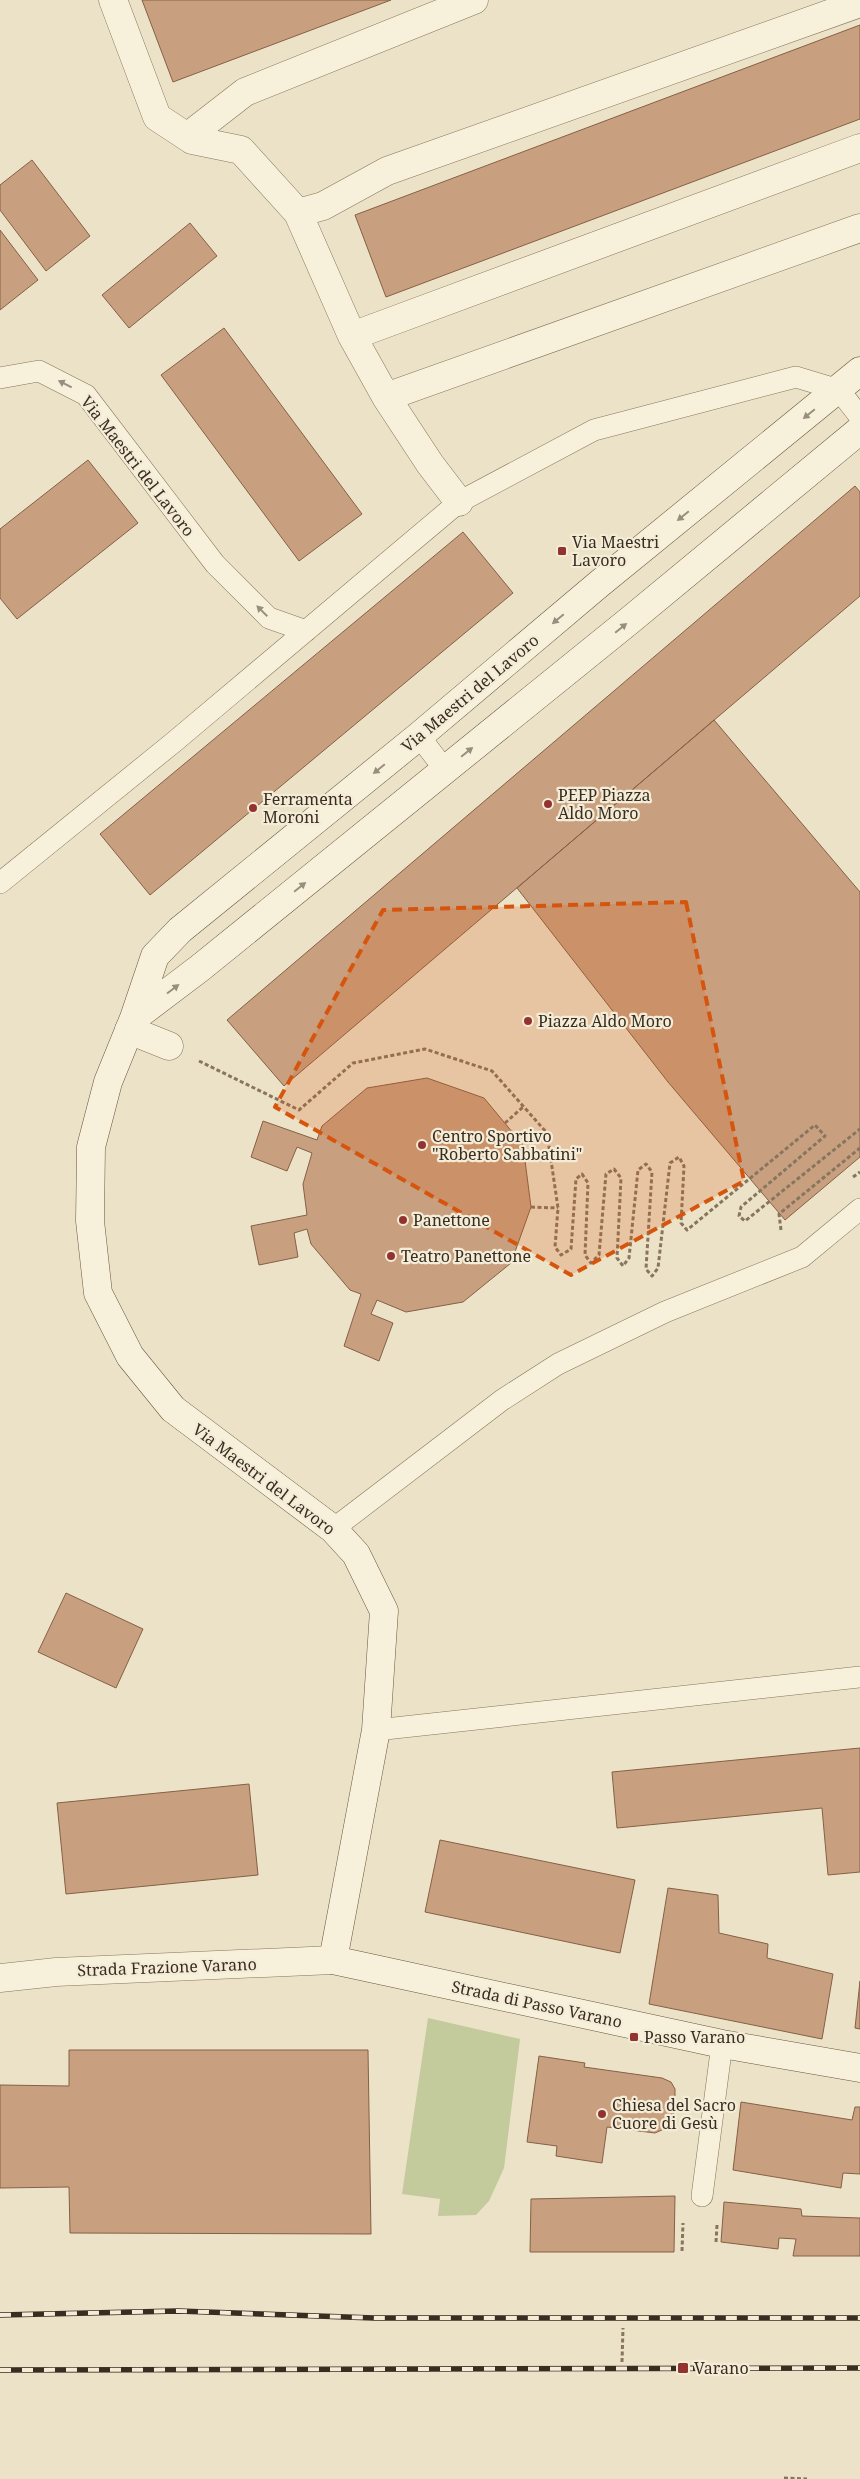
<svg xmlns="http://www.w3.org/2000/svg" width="860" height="2479" viewBox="0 0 860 2479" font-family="'Noto Serif',serif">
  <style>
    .green { fill: #c3ca9c }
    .building { fill: #c8a07f; stroke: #856045 }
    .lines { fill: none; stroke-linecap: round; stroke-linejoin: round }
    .lane-casing { stroke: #87755d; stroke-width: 22 }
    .street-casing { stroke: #87755d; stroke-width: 29 }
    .secondary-casing { stroke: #695641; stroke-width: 29 }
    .path { stroke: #87755d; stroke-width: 3; stroke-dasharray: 4 2.5; stroke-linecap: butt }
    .lane { stroke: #f7f0da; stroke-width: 21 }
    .street { stroke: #f7f0da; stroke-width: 28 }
    .secondary { stroke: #f7f0da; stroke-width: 28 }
    .rail-casing { stroke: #382d20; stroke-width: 5.5 }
    .rail { stroke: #f4ecd7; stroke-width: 4; stroke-dasharray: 11; stroke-linecap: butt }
    .oneway { fill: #988e7d }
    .marked { fill: #d6550e; fill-opacity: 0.2; stroke: #d6550e; stroke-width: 4; stroke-dasharray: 10 6; stroke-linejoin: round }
    .poi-dot { fill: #933331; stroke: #f4ecd7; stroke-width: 2 }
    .labels { text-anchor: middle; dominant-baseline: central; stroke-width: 4.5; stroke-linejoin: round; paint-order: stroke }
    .street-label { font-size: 16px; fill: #382d20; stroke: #f4ecd7 }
    .poi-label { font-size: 16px; fill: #382d20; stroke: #f4ecd7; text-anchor: start }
  </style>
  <rect width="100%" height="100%" fill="#ece2c7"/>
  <path class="green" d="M428,2018l92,21 -16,129 -15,33 -13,14 -38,1 2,-17 -38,-5z"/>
  <path class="building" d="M142,0h249l-218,82z
    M860,25v94l-474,178 -31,-82z
    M32,160l58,76 -44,35 -46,-61v-25z
    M190,223l27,33 -88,72 -27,-33z
    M0,230l38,50 -38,30z
    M224,328l138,186 -63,47 -138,-186z
    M88,460l50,63 -121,96 -17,-21v-69z
    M855,486l5,6v104l-576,490 -57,-66z
    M463,532l50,61 -363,302 -50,-61z
    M714,720l146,172v265l-75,63 -117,-138 -151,-194z
    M427,1078l57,20 39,47 8,62 -20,56 -48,39 -57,10 -29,-12 -6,14 22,9 -14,38 -35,-15 17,-52 -11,-4 -39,-46 -4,-15 -13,4 4,24 -39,8 -8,-39 56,-11 -4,-31 9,-31 -15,-6 -10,24 -36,-14 12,-36 54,19 5,-14 45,-38z
    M66,1593l77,36 -27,59 -78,-36z
    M860,1748v124l-32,3 -6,-67 -205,20 -5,-56z
    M249,1784l9,91 -192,19 -9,-91z
    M440,1840l195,40 -15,73 -195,-41z
    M668,1888l50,7 1,38 49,11 -1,14 66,16 -11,65 -173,-35z
    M860,1981v48l-5,-1z
    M69,2050h299l3,184 -301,-1 -1,-46 -69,1v-103l69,1z
    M539,2056l46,7 -1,4 78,11 9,4 4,7v17l-3,16 -8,7 -9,4 -48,-6 -5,36 -46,-7 1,-10 -30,-4z
    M741,2102l111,18 3,-13h5v67l-17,-1 -2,15 -108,-18z
    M675,2196l-1,56h-144l1,-53z
    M724,2202l77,7 1,7 58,2v38h-67l3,-17 -17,-1 -1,11 -57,-7z"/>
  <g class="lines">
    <g class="lane-casing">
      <path id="lane" d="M0,378l39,-7 47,24 129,169 54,54 37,13
        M419,736l26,34
        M0,883l174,-141 285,-240 135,-72 202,-53 43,13 21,27
        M333,1529l169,-129 56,-36 107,-52 137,-55 58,-48
        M376,1730l484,-53
        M702,2196l20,-152"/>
    </g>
    <g class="street-casing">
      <path id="street" d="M113,0l44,117 35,23 49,10 57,63 54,123 34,61 44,67 29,38
        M192,140l4,-10 49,-38 229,-92
        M298,213l25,-7 64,-35 473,-168
        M352,336l508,-188
        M386,397l474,-169
        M129,1030l40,16
        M0,1978l56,-6 277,-12"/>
    </g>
    <g class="secondary-casing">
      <path id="secondary" d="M860,371l-261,213 -180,152 -239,194 -25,26 -21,62 -26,64 -17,65 -1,74 8,72 32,63 43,53 160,120 23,25 28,57 -8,119 -43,230 389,84 138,24
        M134,1018l66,-50 429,-347 231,-191"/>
    </g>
    <path class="path" d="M199,1061l100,49 54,-47 72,-14 67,22 55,62 11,75 -3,39 6,8 10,-6 5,-70 6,-5 6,9 -3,72 6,8 8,-8 7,-81 8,-5 7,9 -4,80 6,8 6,-8 9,-88 8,-6 6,8 -6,97 6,7 6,-8 12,-105 9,-6 5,9 -3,57 6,7 128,-105 10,11 -84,71 -2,9 6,5 115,-92
      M505,1123l18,-16
      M853,1177l7,-5
      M531,1207l27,1
      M781,1230l-2,-16 81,-66
      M716,2242l1,-17
      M682,2251l1,-28
      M622,2362l1,-34
      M784,2478l23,1"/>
    <use href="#lane" class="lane"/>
    <use href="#street" class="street"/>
    <use href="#secondary" class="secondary"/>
    <g class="rail-casing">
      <path id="rail" d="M0,2315l178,-4 196,7h486
        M0,2370l860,-2"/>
    </g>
    <use href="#rail" class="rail"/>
  </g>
  <defs><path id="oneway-solid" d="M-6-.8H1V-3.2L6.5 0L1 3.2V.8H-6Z" transform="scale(1.25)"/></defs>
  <g class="oneway">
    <use href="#oneway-solid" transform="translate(65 384) rotate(-153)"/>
    <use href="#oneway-solid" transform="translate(809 414) rotate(141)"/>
    <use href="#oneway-solid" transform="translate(683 516) rotate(141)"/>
    <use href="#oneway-solid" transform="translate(262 611) rotate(-135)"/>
    <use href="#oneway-solid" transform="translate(558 619) rotate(140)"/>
    <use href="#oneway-solid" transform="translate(621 628) rotate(-39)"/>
    <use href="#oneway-solid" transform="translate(467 752) rotate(-39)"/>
    <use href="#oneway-solid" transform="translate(379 769) rotate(141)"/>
    <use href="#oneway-solid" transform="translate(300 887) rotate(-39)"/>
    <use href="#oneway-solid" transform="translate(173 989) rotate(-37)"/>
  </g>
  <path class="marked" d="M686,902l58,279 -173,94 -296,-168 108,-197z"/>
  <g class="poi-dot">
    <rect x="557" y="546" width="10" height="10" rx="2.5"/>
    <circle cx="548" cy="804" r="5"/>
    <circle cx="253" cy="808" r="5"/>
    <circle cx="528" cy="1021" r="5"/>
    <circle cx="422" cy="1145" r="5"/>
    <circle cx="403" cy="1220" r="5"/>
    <circle cx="391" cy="1256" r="5"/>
    <rect x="629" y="2032" width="10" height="10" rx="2.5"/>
    <circle cx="602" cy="2114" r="5"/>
    <rect x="677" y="2362" width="12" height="12" rx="2.5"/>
  </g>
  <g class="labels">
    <g class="street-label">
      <text transform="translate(138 466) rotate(52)">Via Maestri del Lavoro</text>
      <text transform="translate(470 693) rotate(-40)">Via Maestri del Lavoro</text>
      <text transform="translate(264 1479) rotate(37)">Via Maestri del Lavoro</text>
      <text transform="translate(167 1967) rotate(-2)">Strada Frazione Varano</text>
      <text transform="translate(537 2004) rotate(12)">Strada di Passo Varano</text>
    </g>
    <g class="poi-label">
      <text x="572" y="542">Via Maestri<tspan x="572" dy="18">Lavoro</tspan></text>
      <text x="558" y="795">PEEP Piazza<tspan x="558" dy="18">Aldo Moro</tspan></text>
      <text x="263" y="799">Ferramenta<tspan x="263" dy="18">Moroni</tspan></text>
      <text x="538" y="1021">Piazza Aldo Moro</text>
      <text x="432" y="1136">Centro Sportivo<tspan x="432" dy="18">"Roberto Sabbatini"</tspan></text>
      <text x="413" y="1220">Panettone</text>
      <text x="401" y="1256">Teatro Panettone</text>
      <text x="644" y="2037">Passo Varano</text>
      <text x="612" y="2105">Chiesa del Sacro<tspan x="612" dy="18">Cuore di Gesù</tspan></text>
      <text x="694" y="2368">Varano</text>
    </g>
  </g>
</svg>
